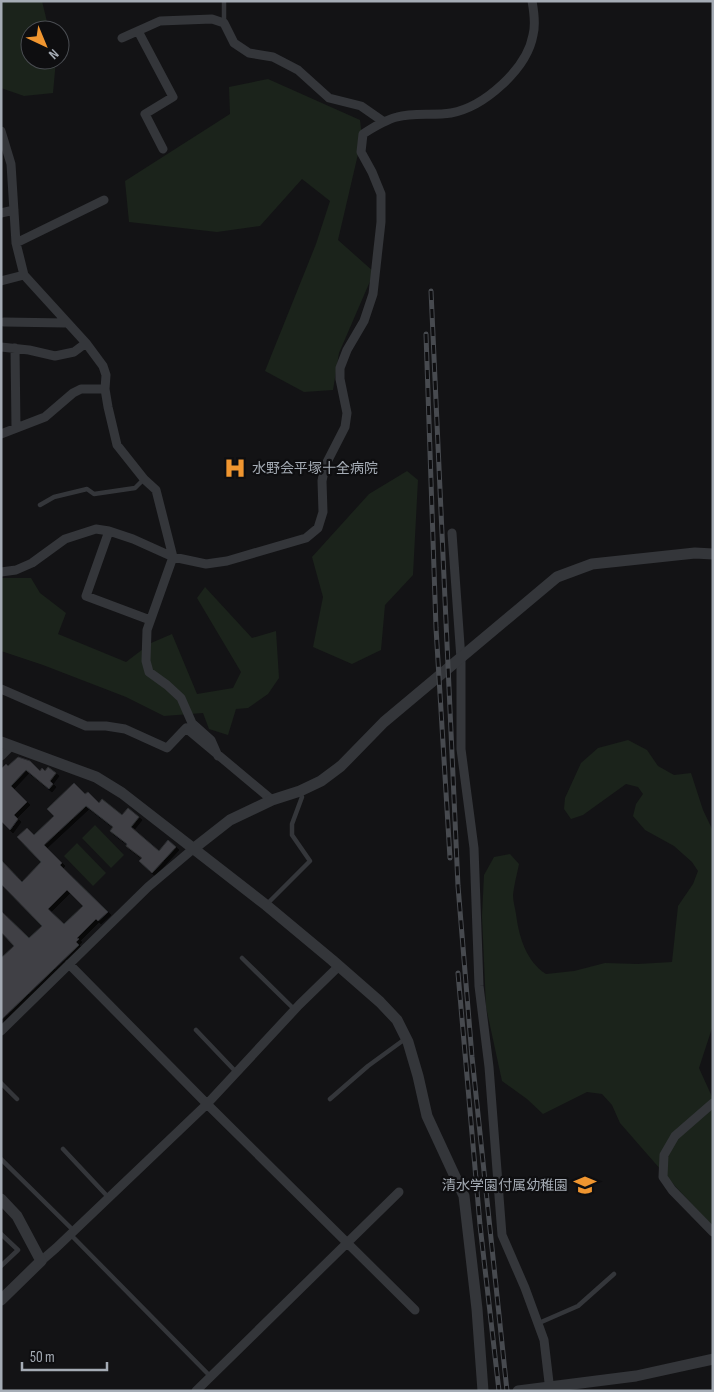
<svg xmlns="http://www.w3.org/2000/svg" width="714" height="1392" viewBox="0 0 714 1392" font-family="'Sofia Sans Condensed','Noto Sans JP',sans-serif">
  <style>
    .green { fill: #1b231b }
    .building { fill: #3f4145; stroke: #2d2e31; fill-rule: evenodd; filter: url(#shadow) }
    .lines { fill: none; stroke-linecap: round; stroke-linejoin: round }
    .service { stroke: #34363a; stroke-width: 4.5 }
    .minor { stroke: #34363a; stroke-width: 9 }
    .tertiary { stroke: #34363a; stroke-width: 11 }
    .rail-casing { stroke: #474a4f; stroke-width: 5 }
    .rail { stroke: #0e0e10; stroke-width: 3; stroke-dasharray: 9; stroke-linecap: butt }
    .labels { text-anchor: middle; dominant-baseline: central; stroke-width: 4.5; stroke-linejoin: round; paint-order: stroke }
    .poi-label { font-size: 14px; fill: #a5acb5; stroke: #0e0e10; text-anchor: start }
  </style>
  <defs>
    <filter id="shadow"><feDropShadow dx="3" dy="3" stdDeviation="0" flood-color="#0009"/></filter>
  </defs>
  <rect width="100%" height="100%" fill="#131315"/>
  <path class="green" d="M1,1h41l7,29h-19v30h26l-3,33 -29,3 -23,-8z
    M268,79l92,41 2,17 -24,103 36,32 -35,81 -6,37 -29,2 -39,-21 51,-127 14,-43 -28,-22 -42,47 -43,6 -88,-10 -4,-41 105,-67 -1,-27z
    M407,471l11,9 -5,95 -28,30 -4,45 -29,14 -39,-17 10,-50 -11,-40 57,-63z
    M1,578h30l9,15 26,20 -8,21 68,28 25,-19 21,-9 25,60 36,-6 8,-16 -44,-74 8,-11 47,51 24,-7 3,47 -11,16 -20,14 -12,1 -8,26 -19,-6 -6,-16 -39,3 -38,-19 -83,-32 -42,-14z
    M628,740l19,10 11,16 16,9 17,-2 12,37 10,21v194l-14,43 14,31v128l-38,-41 -55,-63 -8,-18 -10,-11 -15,-2 -44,22 -16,-15 -25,-18 -16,-74 -4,-91 2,-41 10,-18 16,-3 9,10c-2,10 -5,21 -6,31 0,6 2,13 3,19 3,23 10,47 30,60l28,-3 31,-8 33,1 34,-2 6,-56 15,-22 5,-13 -6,-9 -18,-16 -29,-16 -12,-14 3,-12 7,-10 -5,-7 -12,-3 -43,31 -12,4 -7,-10 1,-11 16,-35 17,-15z
    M95,825l29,30 -13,13 -29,-30z
    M77,843l29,30 -13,13 -29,-30z"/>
  <path class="building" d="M18,757l12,4 10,10 2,-3 3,3 3,-4 8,6 -6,8 3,3 -4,5 -23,-19 -15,16 16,16 -13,13 4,4 -8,11 -9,-9v-52l5,-5 2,2z
    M74,783l11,11 3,-2 11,11 3,-4 20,16 6,-7 11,9 -8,10 28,24 9,-11 8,7 -24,26 -13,-12 3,-3 -16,-12 1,-2 -17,-13 3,-4 -27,-21 -42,39 18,18 -2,2 48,47 -10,9 -2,-2 -19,19 2,1 -3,3 3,3 -78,75v-62l13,-12 -13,-14v-21l28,27 13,-12 -41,-42v-24l21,22 19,-20 -24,-25 10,-9 7,7 20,-19 -7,-7zM67,890l16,16 -19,18 -16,-15z"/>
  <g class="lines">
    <path class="service" d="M224,1v21
      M40,505l14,-8 33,-8 7,5 41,-6 9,-9
      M267,904l43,-43 -18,-26v-11l10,-27 -2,-4
      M242,958l53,52
      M196,1030l40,42
      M1,1083l16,16
      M330,1099l38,-33 37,-27
      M63,1149l46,49
      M1,1159l73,72
      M1,1234l17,16 -17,16
      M71,1235l139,141
      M539,1323l39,-17 36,-32"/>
    <path class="minor" d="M138,31l35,66 -28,17 18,35
      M122,38l38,-17 52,-2 12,4 10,20 15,10 24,4 25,13 31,28 32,8 23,16
      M1,131l10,33 5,79 8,32 62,68 17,23 3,9 -1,14 3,18 9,38 27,34 12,11 17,67 -26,73 -1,31 3,11 18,13 14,13 11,25 19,17 7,16
      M1,213l13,-3
      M16,243l88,-43
      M1,281l23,-6
      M4,322l62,1
      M1,347l28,3 26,6 19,-4 12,-9
      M15,348l1,80
      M1,434l44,-17 28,-24 8,-4h24
      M109,531l-23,65 64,24
      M452,533l9,126v90l13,99 5,138 10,81 13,168 23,53 19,52 6,51
      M1,572l15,-2 16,-7 33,-24 31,-10 13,2 24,8 40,18 33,7 21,-3 79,-23 12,-10 5,-16 -1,-31 3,-15 20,-39 2,-14 -7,-34v-11l7,-18 17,-29 9,-27 8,-72v-28l-9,-22 -11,-20 2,-18c11,-7 22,-14 34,-17 17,-5 36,-1 54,-4 33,-6 76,-44 82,-78 3,-11 1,-23 -1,-34
      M1,689l85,37h20l19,3 42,19 19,-20 86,72
      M1,756l10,-10
      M69,964l138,140 208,206
      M1,1031l147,-144 45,-38
      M713,1103l-38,33 -11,19 -1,22 9,13 41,42
      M41,1261l15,-13 151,-144 92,-99 40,-39
      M196,1391l203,-199"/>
    <path class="tertiary" d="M1,742l95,35 26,16 144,112 66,55 48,42 17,18 11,22 10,34 9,40 37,80 13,113 6,82
      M193,849l37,-29 42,-20 28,-9 21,-10 20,-15 43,-44 173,-145 35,-13 103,-11 18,1
      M1,1199l16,17 24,45 -40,39
      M518,1391l118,-15 77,-17"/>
    <g class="rail-casing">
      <path id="rail" d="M431,291l27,595 14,171 35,334
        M426,334l10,294 14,230
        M458,973l22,252 19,166"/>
    </g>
    <use href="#rail" class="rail"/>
  </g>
  <defs>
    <g id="hospital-bare" transform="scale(1.725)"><path d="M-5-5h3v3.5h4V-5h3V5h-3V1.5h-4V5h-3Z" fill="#f09630" stroke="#0e0e10" stroke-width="2.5" paint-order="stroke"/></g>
    <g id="school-bare" transform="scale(1.725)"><path d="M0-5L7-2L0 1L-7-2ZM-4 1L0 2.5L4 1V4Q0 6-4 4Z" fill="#f09630" stroke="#0e0e10" stroke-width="2.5" paint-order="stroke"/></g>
  </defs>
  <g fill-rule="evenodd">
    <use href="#hospital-bare" x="235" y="468"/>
    <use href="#school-bare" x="585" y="1185"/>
  </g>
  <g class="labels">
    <g class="poi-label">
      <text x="252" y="468">水野会平塚十全病院</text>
      <text x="568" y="1185" text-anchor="end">清水学園付属幼稚園</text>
    </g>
  </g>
  <rect width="714" height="1392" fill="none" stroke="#a5acb5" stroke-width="5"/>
  <g transform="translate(45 45) rotate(136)"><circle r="24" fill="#0e0e10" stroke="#4a4d52"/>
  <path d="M0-4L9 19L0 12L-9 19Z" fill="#f09630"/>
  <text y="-8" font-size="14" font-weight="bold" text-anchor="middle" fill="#a5acb5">N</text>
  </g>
  <path d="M22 1362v8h85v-8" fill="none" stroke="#a5acb5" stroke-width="2.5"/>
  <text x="30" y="1362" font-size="15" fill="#a5acb5" stroke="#0e0e10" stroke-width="4" paint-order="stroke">50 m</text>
</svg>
